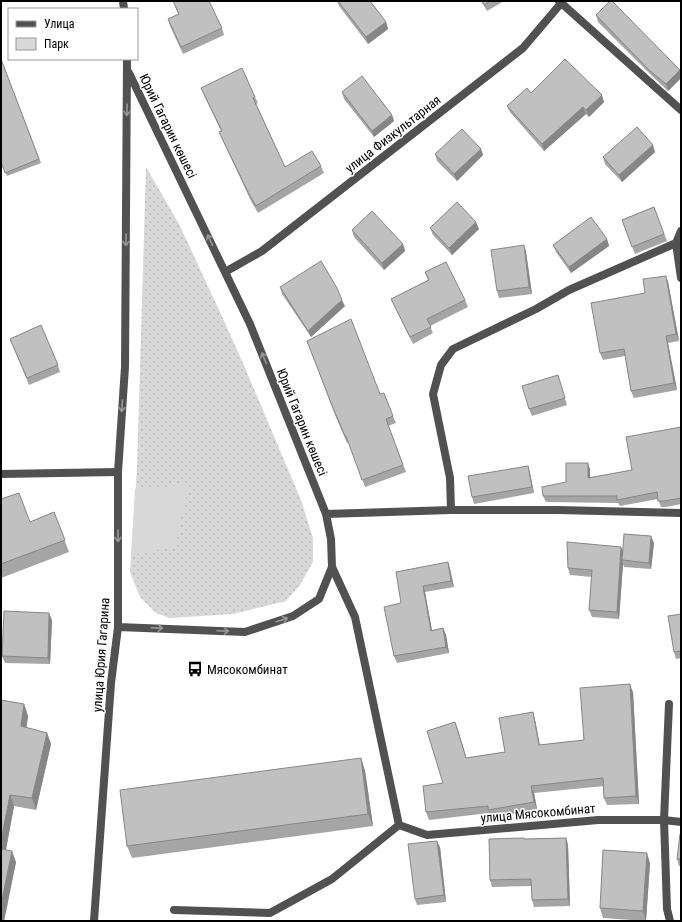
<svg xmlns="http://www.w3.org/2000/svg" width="682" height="922" viewBox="0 0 682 922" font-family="'Roboto Condensed',sans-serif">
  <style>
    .grass { fill: url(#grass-dots) }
    .park { fill: #d8d8d8 }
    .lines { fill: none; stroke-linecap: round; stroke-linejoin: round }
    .service { stroke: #515151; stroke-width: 8 }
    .minor { stroke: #515151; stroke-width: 8 }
    .wall { fill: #a5a5a5 }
    .shaded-wall { fill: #868686 }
    .building { fill: #c0c0c0; stroke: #868686 }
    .oneway { stroke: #979797 }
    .labels { text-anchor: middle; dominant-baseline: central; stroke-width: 3; stroke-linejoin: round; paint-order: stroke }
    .street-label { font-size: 13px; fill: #000; stroke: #fff }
    .poi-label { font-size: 13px; fill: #000; stroke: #fff; text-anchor: start }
  </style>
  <defs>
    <pattern id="grass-dots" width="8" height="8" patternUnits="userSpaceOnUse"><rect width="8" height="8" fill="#d8d8d8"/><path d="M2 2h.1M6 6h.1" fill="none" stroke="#b8b8b8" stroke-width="1.8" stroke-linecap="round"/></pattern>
  </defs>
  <rect width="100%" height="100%" fill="#fff"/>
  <path class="grass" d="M146,167l33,57 41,88 23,51 58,137 12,38v24l-13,23 -14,16 -53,13 -63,4 -14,-5 -16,-16 -10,-25 7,-103z"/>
  <path class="park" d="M189,485l-14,62 -44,8 4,-66z"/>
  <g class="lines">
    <path class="service" d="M1,474l117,-2
      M669,704l-5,116 3,89 3,12
      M174,910l96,3 62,-34 67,-54"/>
    <path class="minor" d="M123,1l1,8
      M559,1l122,109
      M681,231l-5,12 5,35
      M225,272l37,-21 261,-203 40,-47
      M451,510l-1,-32 -17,-84 8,-29 12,-16 83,-40 33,-19 107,-47
      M326,514l125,-4h107l123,3
      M332,567l23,50 44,208 28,10 171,-15h66l17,2
      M118,627l127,5 48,-16 26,-17 13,-32 -1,-28 -5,-25 -76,-190 -121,-251
      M94,921l17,-238 7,-56v-155l7,-105 2,-308"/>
  </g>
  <path class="wall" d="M173,1h36l13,27 2,7 -41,19 -13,-28 -2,-7 10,-5z
    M337,1h33l16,21 2,7 -20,15 -29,-38z
    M481,1h23l-17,10z
    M596,15l85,58v5l-13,13 -16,-15 -54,-54z
    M1,59l40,104 -34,13 -5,-11 -1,1z
    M201,88l54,9 3,6 -2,1 29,63 36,-1 3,7 -66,40 -7,-12 -29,-62 -3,-7 2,-1 -17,-36z
    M342,92l50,23 2,6 -20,16 -30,-38z
    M531,93l73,9 -15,15 -3,-3 -42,37 -34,-39 -3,-6z
    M481,149l2,6 -26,26 -20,-20 -2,-7z
    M655,152l-33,30 -17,-18 -2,-7z
    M654,207l13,34 -32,13 -13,-34z
    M430,228l49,1 -27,26 -19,-20z
    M352,230l51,14 2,7 -21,19 -30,-33z
    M607,239l2,7 -38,27 -15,-21 -3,-7z
    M524,245l2,7 6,42 -33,4 -2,-7z
    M425,272l40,28 3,7 -38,19 3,7 -20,11 -19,-39 -3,-6 37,-19z
    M666,276l2,6 11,59 -11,2 9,47 -43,8 -3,-7 -6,-35 -22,4 -3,-7 45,-60z
    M280,287l65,19 -34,31 -29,-43z
    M10,339l48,26 2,7 -31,13z
    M307,341l73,53 13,22 3,7 -8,3 18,46 -41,15 -16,-44h-2l-12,-28z
    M560,382l7,23 -35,11 -3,-7z
    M681,427v77l-15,3h-5l-3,-8 -38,7 -2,-3 -72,-1 -3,-6 47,-27v9l42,-8z
    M528,466l2,7 4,20 -60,11 -2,-7z
    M1,499l29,23 24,-10 15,40 -68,26z
    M654,543l-3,26 -27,-2 -1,-3 -4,55 -27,-2 -3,-7 3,-33 -22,-2 -2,-7z
    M448,562l2,7 4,18 -29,5 7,38 11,-2 3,7 3,18 -52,10 -3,-7 7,-53z
    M681,614v44l-5,1 -2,-7z
    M52,620l-2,44 -45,-1 -3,-7z
    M633,692l6,112 -32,1 -3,-7v-12l-70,7 3,16 -46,9 -2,-5 -60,7 -3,-8 17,-29 12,-61 11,36 39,-6 28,-40 2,8 5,25 44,-5z
    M1,700l23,4 4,12 -2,12 21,5 4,11 -15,66 -22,-4 -8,44 10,12 -12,59z
    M361,758l4,13 8,55 -241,32 -5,-12z
    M681,834v32h-2l-2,-7z
    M524,838l1,1 41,-1 2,7 2,61 -36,1 -2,-7v-14l-40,1 -2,-7z
    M440,847l6,55 -29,3 -2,-6z
    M650,863l-4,58 -43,-3 -3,-10z"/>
  <path class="shaded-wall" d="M386,22l2,7 -20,15 -2,-7z
    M680,70l1,3v5l-13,13 -2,-7z
    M602,95l2,7 -15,15 -3,-7z
    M583,107l3,7 -42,37 -2,-7z
    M392,115l2,6 -20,16 -2,-6z
    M653,145l2,7 -33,30 -3,-7z
    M481,149l2,6 -26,26 -3,-7z
    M476,222l3,7 -27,26 -3,-7z
    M607,239l2,7 -38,27 -2,-6z
    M403,244l2,7 -21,19 -2,-7z
    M524,245l2,7 6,42 -3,-7z
    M666,276l2,6 11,59 -3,-7z
    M342,300l3,6 -34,31 -3,-6z
    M666,336l2,7 9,47 -3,-7z
    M588,463l2,6v16l-2,-7z
    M528,466l2,7 4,20 -2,-6z
    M651,536l3,7 -3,26 -2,-6z
    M621,547l3,6 -2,7 1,4 -4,55 -2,-7z
    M448,562l2,7 4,18 -3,-6z
    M423,586l2,6 8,45 -2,-6z
    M49,613l3,7 -2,44 -2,-6z
    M443,628l3,7 3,18 -3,-6z
    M630,684l3,8 6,112 -3,-8z
    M24,704l4,12 -3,22 -4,-12z
    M533,712l2,8 6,33 -2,-8z
    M455,722l3,8 11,36 -3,-8z
    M47,733l4,11 -15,66 -4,-12z
    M361,758l4,13 8,55 -5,-12z
    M531,786l3,7 3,16 -3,-7z
    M10,795l4,11 -10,54 -3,-8v-11z
    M566,838l2,7 2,61 -2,-7z
    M437,841l3,6 6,55 -2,-7z
    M12,851l4,11 -12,59h-3v-16z
    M647,853l3,10 -4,58 -3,-10z"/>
  <path class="building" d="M173,1h36l13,27 -41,19 -13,-28 11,-5z
    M338,1h32l16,21 -20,15z
    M482,1h8l-6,4z
    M610,1h2l68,69 -14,14 -17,-14 -53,-55z
    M1,59l38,100 -34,14 -4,-11z
    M565,59l37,36 -16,15 -3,-3 -41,37 -35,-38 20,-18 4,5z
    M242,68l13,29 -2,1 32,69 27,-16 9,15 -65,40 -7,-12 -30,-62 3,-1 -21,-43z
    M362,76l30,39 -20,16 -30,-39z
    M637,127l16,18 -34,30 -16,-18z
    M462,129l19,20 -27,25 -19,-20z
    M457,202l19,20 -27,26 -19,-20z
    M654,207l10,27 -32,13 -10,-27z
    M372,211l31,33 -21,19 -30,-33z
    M591,217l16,22 -38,28 -16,-22z
    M524,245l5,42 -32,4 -6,-41z
    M321,261l16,27 5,12 -34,31 -28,-44z
    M446,262l19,38 -38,19 4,8 -21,10 -19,-38 38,-19 -4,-8z
    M666,276l10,58 -10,2 8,47 -43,8 -7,-42 -24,4 -9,-50 54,-10 -2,-14z
    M351,319l29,75 4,-1 9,23 -7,3 17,46 -41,15 -16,-44h-1l-12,-28 -26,-67z
    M41,325l17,40 -31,13 -17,-39z
    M558,375l7,23 -36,11 -7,-23z
    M681,427v71l-17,3h-6l-1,-9 -40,8v-4h-74l-1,-9 24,-5v-19h22v15l44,-8 -6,-33z
    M528,466l4,21 -60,10 -4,-21z
    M19,493l11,29 24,-10 11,28 -64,24v-65z
    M624,534l27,2 -2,27 -27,-3z
    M567,542l54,5 -4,65 -28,-2 3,-40 -24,-2z
    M448,562l3,19 -28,5 8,45 12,-3 3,19 -52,9 -10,-49 17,-4 -5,-31z
    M4,611l45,2 -1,45 -46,-2z
    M681,614v37l-7,1 -6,-36z
    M630,684l6,112 -32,2 -1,-20 -72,8 3,16 -46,8v-4l-62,6 -3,-26 20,-3 -16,-52 28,-9 11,36 39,-6 -6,-34 34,-6 6,33 45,-5 -4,-52z
    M1,700l23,4 -3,22 26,7 -15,65 -22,-3 -9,46z
    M361,758l7,56 -241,32 -7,-56z
    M680,834h1v25h-4z
    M524,838v1l42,-1 2,61 -36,1 -1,-21 -41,1 -1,-41z
    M437,841l7,54 -29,4 -7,-55z
    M1,849l11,2 -11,54z
    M603,850l44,3 -4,58 -43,-3z"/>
  <defs><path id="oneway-shaft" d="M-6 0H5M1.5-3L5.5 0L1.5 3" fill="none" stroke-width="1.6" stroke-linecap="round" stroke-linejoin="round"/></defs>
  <g class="oneway">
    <use href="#oneway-shaft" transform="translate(127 110) rotate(91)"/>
    <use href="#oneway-shaft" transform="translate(126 240) rotate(91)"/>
    <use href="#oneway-shaft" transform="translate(210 240) rotate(-116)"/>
    <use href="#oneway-shaft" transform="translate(264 358) rotate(-112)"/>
    <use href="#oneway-shaft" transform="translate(122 406) rotate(94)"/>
    <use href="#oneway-shaft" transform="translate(118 536) rotate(90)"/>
    <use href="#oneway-shaft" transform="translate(282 620) rotate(-18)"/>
    <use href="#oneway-shaft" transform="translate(157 628) rotate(2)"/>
    <use href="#oneway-shaft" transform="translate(223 631) rotate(2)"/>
  </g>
  <defs>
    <g id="bus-bare" transform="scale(1.2)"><path d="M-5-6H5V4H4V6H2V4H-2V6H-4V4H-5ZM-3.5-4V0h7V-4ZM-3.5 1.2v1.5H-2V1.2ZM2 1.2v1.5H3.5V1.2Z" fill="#000" stroke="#fff" stroke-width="2.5" paint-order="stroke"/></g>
  </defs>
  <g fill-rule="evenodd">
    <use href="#bus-bare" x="195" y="669"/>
  </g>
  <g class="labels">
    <g class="street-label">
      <text transform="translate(168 126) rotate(64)">Юрий Гагарин көшесі</text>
      <text transform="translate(393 134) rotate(-38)">улица Физкультарная</text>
      <text transform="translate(302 422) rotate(68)">Юрий Гагарин көшесі</text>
      <text transform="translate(101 655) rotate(-86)">улица Юрия Гагарина</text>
      <text transform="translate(538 813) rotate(-5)">улица Мясокомбинат</text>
    </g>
    <g class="poi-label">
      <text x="207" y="669">Мясокомбинат</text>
    </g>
  </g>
  <rect width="682" height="922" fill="none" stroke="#000000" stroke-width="4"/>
  <rect x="8" y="8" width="130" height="52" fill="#ffffff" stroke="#999999"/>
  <rect x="16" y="21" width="20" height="6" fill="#515151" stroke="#999999"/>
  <text x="44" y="28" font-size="12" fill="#000000">Улица</text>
  <rect x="16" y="38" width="20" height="12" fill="#d8d8d8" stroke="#999999"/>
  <text x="44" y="48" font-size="12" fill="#000000">Парк</text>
</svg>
